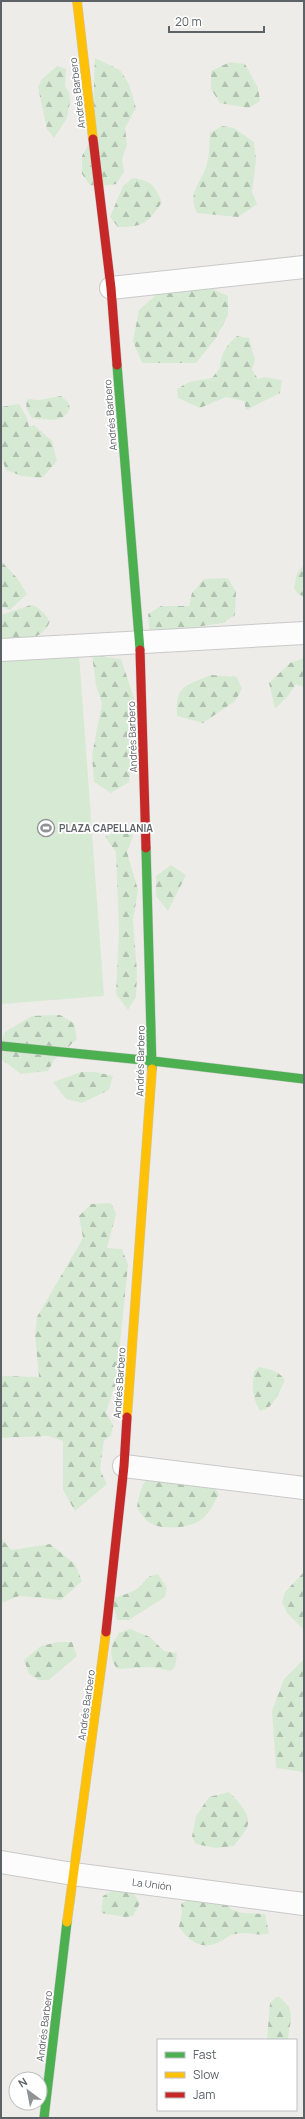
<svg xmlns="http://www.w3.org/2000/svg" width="305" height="2119" viewBox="0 0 305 2119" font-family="Manrope,sans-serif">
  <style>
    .forest { fill: url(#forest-firs) }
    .park { fill: #d6ead3 }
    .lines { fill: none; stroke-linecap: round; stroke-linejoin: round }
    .street-casing { stroke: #c9c9c9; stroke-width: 24 }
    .fast-casing { stroke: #cacaca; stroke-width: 10 }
    .slow-casing { stroke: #cacaca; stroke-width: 10 }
    .jam-casing { stroke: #cacaca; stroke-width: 10 }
    .street { stroke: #fcfcfc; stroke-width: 22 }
    .fast { stroke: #4caf50; stroke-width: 9 }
    .slow { stroke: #ffc107; stroke-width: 9 }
    .jam { stroke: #c62828; stroke-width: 9 }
    .labels { text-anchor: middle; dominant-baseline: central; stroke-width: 3.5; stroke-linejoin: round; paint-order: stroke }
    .street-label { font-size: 10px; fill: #5d6267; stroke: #fff }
    .poi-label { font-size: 10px; font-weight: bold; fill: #5d6267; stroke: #fff; text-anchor: start }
  </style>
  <defs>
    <pattern id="forest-firs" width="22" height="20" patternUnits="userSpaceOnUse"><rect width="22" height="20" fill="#d6ead3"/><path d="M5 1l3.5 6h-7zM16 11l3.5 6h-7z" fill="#b1c1af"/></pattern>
  </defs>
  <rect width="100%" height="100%" fill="#eeece8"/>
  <path class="forest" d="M95,58l25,12 9,14 7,24 -11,20 2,17 -5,13 2,14 -8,12 -14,2 -12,-1 -8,-11v-18l10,-18z
    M230,62l15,2 13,24 2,13 -11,7 -29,-5 -9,-14v-18z
    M57,66l9,3 -1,17 4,6 1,10 -3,16 -13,20 -7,-9 -9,-42 4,-8z
    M222,126l12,2 20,14 2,18 -4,32 5,12 -19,13 -41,-4c-10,-21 3,-28 9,-46 4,-11 3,-23 4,-34z
    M133,178c19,3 21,7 29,24 -14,21 -18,25 -44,25l-8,-10 13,-31z
    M170,283h30l28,13v19l-12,23 -20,25h-54l-9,-22 6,-31z
    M237,336l12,2 6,22 -3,10 6,9 7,-2 17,3 -2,13 -34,17 -2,-9 -18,-4 -26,11 -22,-10 -1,-9 12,-7 23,-4 8,-10c0,-13 7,-24 17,-32z
    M61,396l7,6 2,6c-7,17 -23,11 -38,10 -4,-6 -8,-11 -4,-19l11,1z
    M19,404l7,12 3,11 5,-2 18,16 5,20 -15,17 -20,-2 -16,-6 -5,-13v-50z
    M1,561l16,17 10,16 -17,16 -9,-4z
    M304,565v32l-7,-4 -3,-5 3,-15z
    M228,578l8,14 -1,23 -12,8 -27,4 -23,24 -22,-4 -3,-33 13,-8h28l3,-13 12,-14z
    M31,605c8,1 14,10 19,16 -6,19 -33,21 -49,24v-30z
    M92,655l29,4 16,48 -8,75 -18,11 -17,-11 -2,-27 10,-51 -6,-19z
    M304,658v29l-8,-3 -8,12 -13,13 -6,-26 21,-20z
    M211,675l26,2 5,12 -7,12 -32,22 -26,-7c-2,-31 8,-30 34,-41z
    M127,826l6,10 -6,16 11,38 -5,30 4,53 -1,24 -8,13 -12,-16 3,-63 -3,-79 -11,-15z
    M171,865l15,10 -18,36 -12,-15v-20z
    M60,1015l14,8 3,16 -23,21 -6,11 -27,3 -20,-15v-16l4,-11 27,-16z
    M81,1072h14l18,4 -4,14 -27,13 -16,-4 -13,-17z
    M111,1203l5,11 -9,34 15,1 6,16 -12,118 -10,29 7,13 -2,11 -7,4 -4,30 7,14 -32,27 -12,-21v-49l-15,-5 -47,2v-62l38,1 -4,-42 2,-18 46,-79 -4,-22 12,-12z
    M259,1367c10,2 20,4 26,13 -7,13 -10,28 -25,31 -8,-14 -8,-24 -6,-39z
    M178,1461l20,2 21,31c-5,9 -9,19 -17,25 -12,10 -44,12 -55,2 -4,-4 -7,-9 -10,-13 4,-29 13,-40 41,-47z
    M1,1538l10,12 39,-6 25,20 7,17 -21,19 -42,-4 -18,7z
    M304,1572v58l-17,-17 -5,-11 3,-10z
    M158,1574l9,14 -2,9 -36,23h-12l-5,-21c8,-3 18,-6 25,-10 9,-6 5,-12 21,-15z
    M130,1629l20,8 14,14 13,2 -2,14 -4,4 -19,-4 -35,2c-9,-14 -7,-23 2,-36z
    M58,1642h14l5,14 -28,24h-10l-10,-6 -5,-14 17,-14z
    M304,1659v113l-28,-4 -4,-57 12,-32z
    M229,1792c7,7 24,23 18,35 -3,7 -9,13 -13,19l-19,2 -19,-4 -4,-7 4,-21 13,-19z
    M128,1886l12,17 -7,13 -8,1 -24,-4 2,-17 14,-8z
    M201,1891l18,6 12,12 11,4 23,1 4,19c-11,4 -23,-2 -34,1 -7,1 -13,8 -20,10 -16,5 -27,-4 -36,-17l3,-15 -1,-8z
    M276,1997h3c19,14 10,24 9,43h-21l3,-37z"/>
  <path class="park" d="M79,654l25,342 -103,8v-344z"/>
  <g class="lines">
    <g class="street-casing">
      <path id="street" d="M111,288l193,-21
        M1,650l303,-17
        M124,1466l180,22
        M1,1862l72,12 231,30"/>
    </g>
    <g class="fast-casing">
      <path id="fast" d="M117,365l23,285
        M146,848l6,221
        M1,1046l152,15 151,18
        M44,2118l23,-196"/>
    </g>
    <g class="slow-casing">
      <path id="slow" d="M77,1l16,138
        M127,1417l25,-348
        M67,1922l39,-290"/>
    </g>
    <g class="jam-casing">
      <path id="jam" d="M93,139l18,149 6,77
        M140,650l6,198
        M106,1632l18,-166 3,-49"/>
    </g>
    <use href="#street" class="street"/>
    <use href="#fast" class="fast"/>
    <use href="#slow" class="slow"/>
    <use href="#jam" class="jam"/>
  </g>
  <defs>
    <g id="stadium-ring" transform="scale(0.9)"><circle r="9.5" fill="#fff" stroke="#909294" stroke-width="1.5"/><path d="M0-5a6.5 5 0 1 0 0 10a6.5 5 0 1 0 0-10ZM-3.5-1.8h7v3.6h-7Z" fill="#909294"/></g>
  </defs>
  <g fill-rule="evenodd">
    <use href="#stadium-ring" x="46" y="828"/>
  </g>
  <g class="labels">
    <g class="street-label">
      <text transform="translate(77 93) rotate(-97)">Andrés Barbero</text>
      <text transform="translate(110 415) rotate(-95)">Andrés Barbero</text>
      <text transform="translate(132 737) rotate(-92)">Andrés Barbero</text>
      <text transform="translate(140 1061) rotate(-89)">Andrés Barbero</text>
      <text transform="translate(119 1383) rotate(-86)">Andrés Barbero</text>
      <text transform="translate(86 1705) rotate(-82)">Andrés Barbero</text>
      <text transform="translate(152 1884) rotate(7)">La Unión</text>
      <text transform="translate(44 2026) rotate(-83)">Andrés Barbero</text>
    </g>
    <g class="poi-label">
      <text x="59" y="828">PLAZA CAPELLANIA</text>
    </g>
  </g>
  <rect width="305" height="2119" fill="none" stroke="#5d6267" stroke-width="4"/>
  <rect x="157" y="2039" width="140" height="72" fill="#ffffff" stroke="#bec0c2"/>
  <rect x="165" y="2052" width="20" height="6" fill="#4caf50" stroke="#bec0c2"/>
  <text x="193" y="2059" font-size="12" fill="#5d6267">Fast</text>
  <rect x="165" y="2072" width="20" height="6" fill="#ffc107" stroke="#bec0c2"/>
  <text x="193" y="2079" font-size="12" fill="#5d6267">Slow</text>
  <rect x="165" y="2092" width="20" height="6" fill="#c62828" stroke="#bec0c2"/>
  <text x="193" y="2099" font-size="12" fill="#5d6267">Jam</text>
  <g transform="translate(28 2091) rotate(328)"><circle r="19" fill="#ffffff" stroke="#bec0c2"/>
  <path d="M0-3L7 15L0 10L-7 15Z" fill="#909294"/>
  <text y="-6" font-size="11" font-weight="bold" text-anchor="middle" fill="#5d6267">N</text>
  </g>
  <path d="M169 26v6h95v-6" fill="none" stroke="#5d6267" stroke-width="2"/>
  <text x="175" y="26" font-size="12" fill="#5d6267" stroke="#ffffff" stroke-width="3" paint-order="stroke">20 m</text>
</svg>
